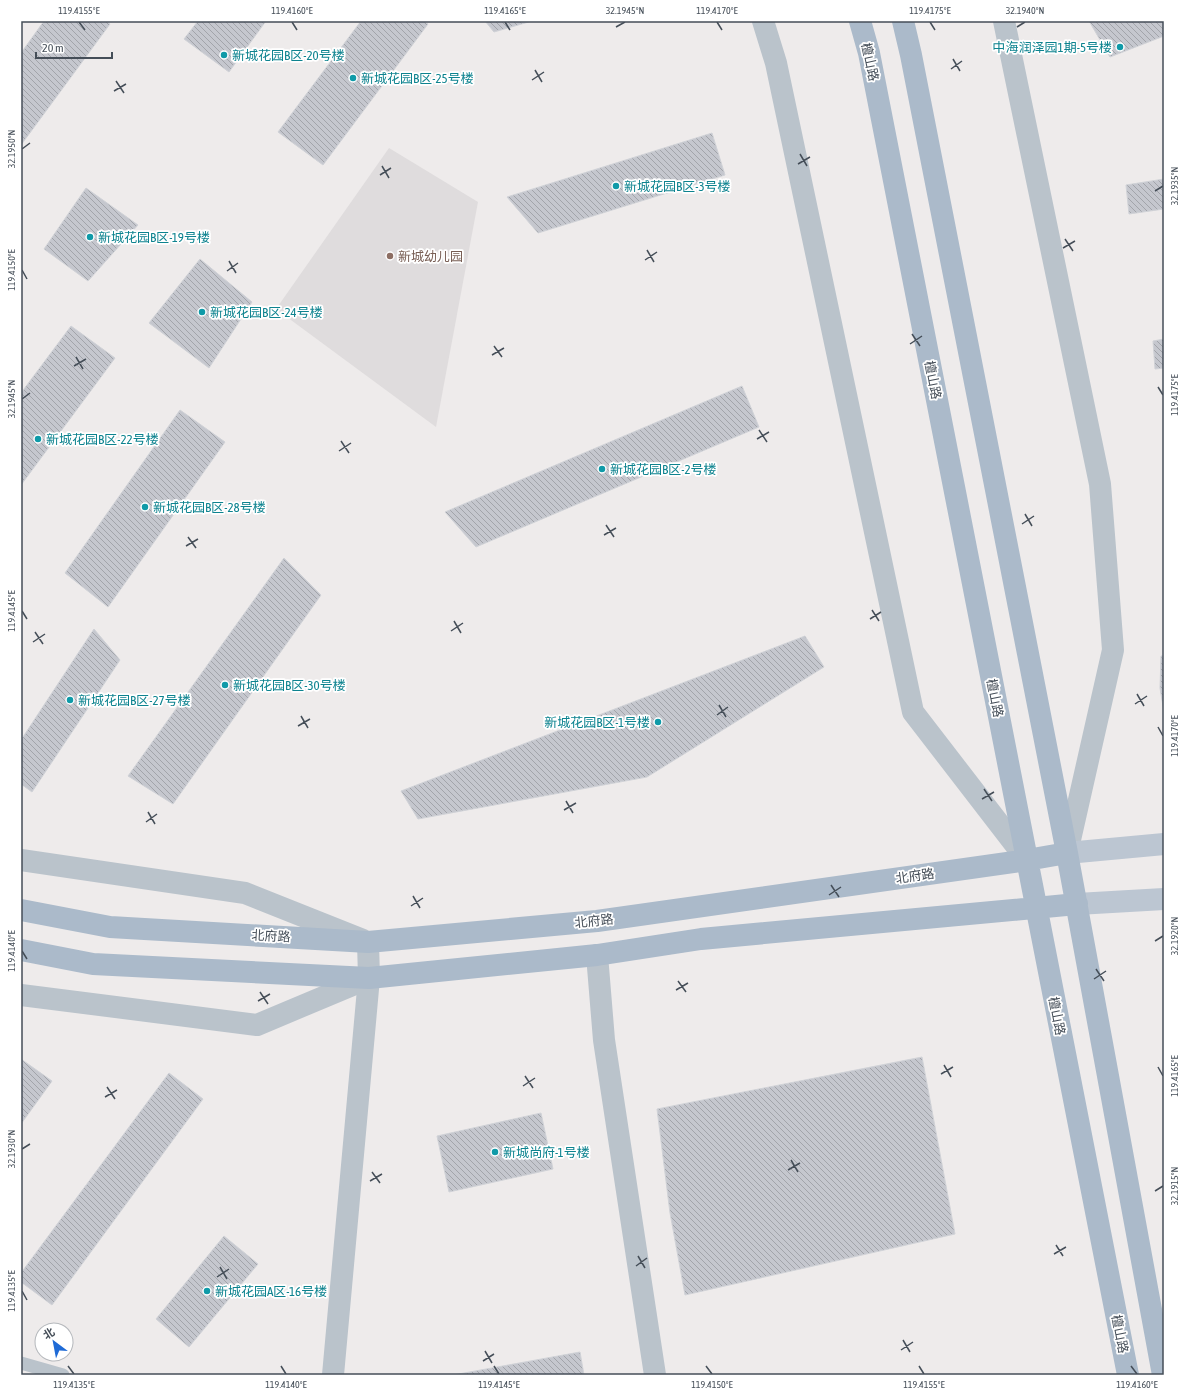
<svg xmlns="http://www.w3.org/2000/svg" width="1185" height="1396" viewBox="0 0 1185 1396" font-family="'Asap Condensed','Noto Sans SC',sans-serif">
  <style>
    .education { fill: #dfdcdd }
    .building { fill: url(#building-back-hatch); stroke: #d0d2d7 }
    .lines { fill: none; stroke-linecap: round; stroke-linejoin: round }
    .service { stroke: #bac3cb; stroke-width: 13 }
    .minor { stroke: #bac3cb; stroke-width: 22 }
    .tertiary { stroke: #bac3cb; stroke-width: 22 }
    .secondary { stroke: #bcc6d2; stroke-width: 22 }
    .primary { stroke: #abbaca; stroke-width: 22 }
    .ticks { fill: none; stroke: #454e58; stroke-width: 1.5 }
    .culture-dot { fill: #0f9aa8; stroke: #fff; stroke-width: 1.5 }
    .education-dot { fill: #8d6e63; stroke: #fff; stroke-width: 1.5 }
    .labels { text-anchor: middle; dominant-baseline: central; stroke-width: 3.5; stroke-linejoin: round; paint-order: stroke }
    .culture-label { font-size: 13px; fill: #0d838f; stroke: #fff; text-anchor: start }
    .street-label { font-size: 13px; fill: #454e58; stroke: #fff }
    .education-label { font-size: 13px; fill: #785e54; stroke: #fff; text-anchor: start }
    .neatline { fill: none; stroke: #454e58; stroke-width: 1.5 }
    .ticks-label { font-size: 10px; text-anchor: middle; fill: #454e58 }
  </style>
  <defs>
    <pattern id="building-back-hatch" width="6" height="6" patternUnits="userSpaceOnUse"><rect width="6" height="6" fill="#c5c7ce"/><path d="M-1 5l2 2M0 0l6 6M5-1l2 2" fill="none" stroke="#a2a4aa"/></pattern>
  </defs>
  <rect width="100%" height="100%" fill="#eeebeb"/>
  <path class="education" d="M389,148l89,54 -42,225 -160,-118z"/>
  <path class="building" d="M44,21h62l4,3 -89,121v-92z
    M198,21h68l-37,51 -45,-33z
    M361,21h62l5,3 -105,141 -45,-33z
    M485,21h47l-38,11z
    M1089,21h75v15l-54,21z
    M712,133l13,42 -187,58 -31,-36z
    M1164,179v30l-35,5 -3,-29z
    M86,188l52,37 -50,56 -44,-32z
    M200,259l52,43 -43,66 -60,-45z
    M71,326l44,32 -94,127v-92z
    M1164,339v29l-9,1 -2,-28z
    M742,386l17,41 -283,120 -31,-35z
    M180,410l45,32 -117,165 -43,-34z
    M284,558l37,37 -148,209 -45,-28z
    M94,629l26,31 -88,132 -11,-8v-44z
    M805,636l19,31 -177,110 -229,42 -17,-28z
    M1161,656h3v56l-4,-24z
    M922,1057l33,177 -270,61 -15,-82 -13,-104z
    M21,1059l31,22 -31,43z
    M169,1073l34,26 -151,206 -31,-23v-9z
    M541,1113l12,56 -104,23 -12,-56z
    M224,1236l34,28 -69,83 -33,-28z
    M580,1352l4,23h-131z"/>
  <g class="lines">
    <path class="service" d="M21,1363l42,12"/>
    <path class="minor" d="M763,21l13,42 137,649 114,148
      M1004,21l96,463 13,166 -46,203
      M21,860l224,33 118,47
      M597,955l7,85 51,335
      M21,995l236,30 112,-47"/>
    <path class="tertiary" d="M333,1375l36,-397 -1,-36"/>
    <path class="secondary" d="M1067,853l97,-9
      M1077,904l87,-5"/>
    <path class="primary" d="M860,21l9,32 259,1322
      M903,21l8,34 156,798 96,522
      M21,910l89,17 258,15 229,-21 430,-61 40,-7
      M21,950l72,14 276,14 228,-23 104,-16 376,-35"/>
  </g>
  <path class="ticks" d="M79,22l6,8M292,22l5,8M505,22l5,8M717,22l5,8M930,22l5,8M616,27l9,-5M1017,27l8,-5M953,59l7,12M951,69l11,-8M535,70l7,12M532,80l12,-8M116,81l8,12M114,91l12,-7M22,149l8,-6M800,154l7,12M798,164l12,-7M382,166l7,12M380,175l11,-7M1155,191l8,-5M1065,239l8,12M1063,248l12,-7M647,250l7,12M645,260l12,-8M229,261l7,12M22,270l5,9M227,271l11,-8M912,334l8,12M910,344l12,-8M494,346l8,11M492,355l12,-7M76,357l7,12M74,366l12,-7M1158,387l5,8M22,399l8,-6M759,430l8,12M757,439l12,-7M341,441l8,12M339,451l12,-8M1025,514l7,12M1022,524l12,-8M606,525l8,12M604,535l12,-7M188,537l8,11M186,546l12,-7M872,610l7,11M22,611l5,8M870,619l11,-7M454,621l7,12M451,631l12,-8M35,632l8,12M33,642l12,-8M1137,694l7,12M1135,704l12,-8M719,705l7,12M717,715l11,-8M301,716l7,12M298,726l12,-7M1158,727l5,9M984,789l8,12M982,799l12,-7M566,801l7,12M564,810l12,-7M148,812l7,12M146,822l11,-8M831,885l8,12M829,895l12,-8M413,896l7,12M411,906l12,-8M1155,941l8,-5M22,951l5,8M1096,969l8,12M1094,979l12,-8M678,981l8,11M676,990l12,-7M260,992l8,12M258,1001l12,-7M944,1065l7,12M1158,1067l5,9M941,1074l12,-7M525,1076l8,12M523,1086l12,-8M107,1087l8,12M105,1097l12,-7M22,1149l8,-5M791,1160l7,12M788,1170l12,-7M372,1172l8,11M370,1181l12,-7M1155,1191l8,-5M1056,1245l7,11M1054,1254l12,-7M638,1256l7,12M636,1266l11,-8M220,1267l7,12M217,1277l12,-8M22,1291l5,9M903,1340l7,12M901,1350l12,-8M485,1351l7,12M483,1361l11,-7M68,1366l6,8M281,1366l5,8M494,1366l5,8M706,1366l6,8M919,1366l5,8M1131,1366l6,8"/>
  <g class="culture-dot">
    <circle cx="1120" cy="47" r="4"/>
    <circle cx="224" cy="55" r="4"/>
    <circle cx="353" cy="78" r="4"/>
    <circle cx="616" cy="186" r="4"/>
    <circle cx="90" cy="237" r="4"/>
    <circle cx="202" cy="312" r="4"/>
    <circle cx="38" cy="439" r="4"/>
    <circle cx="602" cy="469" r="4"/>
    <circle cx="145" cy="507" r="4"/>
    <circle cx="225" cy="685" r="4"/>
    <circle cx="70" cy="700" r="4"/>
    <circle cx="658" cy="722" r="4"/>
    <circle cx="495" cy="1152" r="4"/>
    <circle cx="207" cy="1291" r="4"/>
  </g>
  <circle class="education-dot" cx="390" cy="256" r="4"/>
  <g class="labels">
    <g class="culture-label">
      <text x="1112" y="47" text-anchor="end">中海润泽园1期-5号楼</text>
      <text x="232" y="55">新城花园B区-20号楼</text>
      <text x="361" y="78">新城花园B区-25号楼</text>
      <text x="624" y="186">新城花园B区-3号楼</text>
      <text x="98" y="237">新城花园B区-19号楼</text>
      <text x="210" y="312">新城花园B区-24号楼</text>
      <text x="46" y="439">新城花园B区-22号楼</text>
      <text x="610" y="469">新城花园B区-2号楼</text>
      <text x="153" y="507">新城花园B区-28号楼</text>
      <text x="233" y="685">新城花园B区-30号楼</text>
      <text x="78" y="700">新城花园B区-27号楼</text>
      <text x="650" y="722" text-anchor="end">新城花园B区-1号楼</text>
      <text x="503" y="1152">新城尚府-1号楼</text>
      <text x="215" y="1291">新城花园A区-16号楼</text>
    </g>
    <g class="street-label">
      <text transform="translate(870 62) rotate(78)">檀山路</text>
      <text transform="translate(933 380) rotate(79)">檀山路</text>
      <text transform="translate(995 698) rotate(79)">檀山路</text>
      <text transform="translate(915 876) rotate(-8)">北府路</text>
      <text transform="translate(594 921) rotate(-6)">北府路</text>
      <text transform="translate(271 936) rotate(3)">北府路</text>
      <text transform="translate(1057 1016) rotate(79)">檀山路</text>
      <text transform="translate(1120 1334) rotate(79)">檀山路</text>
    </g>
    <g class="education-label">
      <text x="398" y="256">新城幼儿园</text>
    </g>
  </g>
  <rect width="1185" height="1396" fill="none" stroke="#ffffff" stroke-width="44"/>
  <g transform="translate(54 1342) rotate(328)"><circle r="19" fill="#ffffff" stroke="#b5b8bc"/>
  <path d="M0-3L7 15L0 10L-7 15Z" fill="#1e6ad6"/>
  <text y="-6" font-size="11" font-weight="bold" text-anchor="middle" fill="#454e58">北</text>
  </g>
  <path d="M36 52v6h76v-6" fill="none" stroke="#454e58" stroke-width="2"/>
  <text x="42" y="52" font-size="12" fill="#454e58" stroke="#ffffff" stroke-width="3" paint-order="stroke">20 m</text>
  <rect x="22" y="22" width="1141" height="1352" class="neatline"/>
  <g class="ticks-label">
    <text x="79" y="14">119.4155°E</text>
    <text x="292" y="14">119.4160°E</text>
    <text x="505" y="14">119.4165°E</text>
    <text x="625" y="14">32.1945°N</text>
    <text x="717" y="14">119.4170°E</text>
    <text x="930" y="14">119.4175°E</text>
    <text x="1025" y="14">32.1940°N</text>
    <text transform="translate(11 149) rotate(-90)" y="4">32.1950°N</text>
    <text transform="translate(1174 186) rotate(-90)" y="4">32.1935°N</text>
    <text transform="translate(11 270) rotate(-90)" y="4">119.4150°E</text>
    <text transform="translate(1174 395) rotate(-90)" y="4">119.4175°E</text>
    <text transform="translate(11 399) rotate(-90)" y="4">32.1945°N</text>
    <text transform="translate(11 611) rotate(-90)" y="4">119.4145°E</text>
    <text transform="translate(1174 736) rotate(-90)" y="4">119.4170°E</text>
    <text transform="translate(1174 936) rotate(-90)" y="4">32.1920°N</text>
    <text transform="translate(11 951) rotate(-90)" y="4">119.4140°E</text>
    <text transform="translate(1174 1076) rotate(-90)" y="4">119.4165°E</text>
    <text transform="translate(11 1149) rotate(-90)" y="4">32.1930°N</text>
    <text transform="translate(1174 1186) rotate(-90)" y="4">32.1915°N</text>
    <text transform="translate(11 1291) rotate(-90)" y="4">119.4135°E</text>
    <text x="74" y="1388">119.4135°E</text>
    <text x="286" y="1388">119.4140°E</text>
    <text x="499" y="1388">119.4145°E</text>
    <text x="712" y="1388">119.4150°E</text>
    <text x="924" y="1388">119.4155°E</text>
    <text x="1137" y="1388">119.4160°E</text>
  </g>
</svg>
